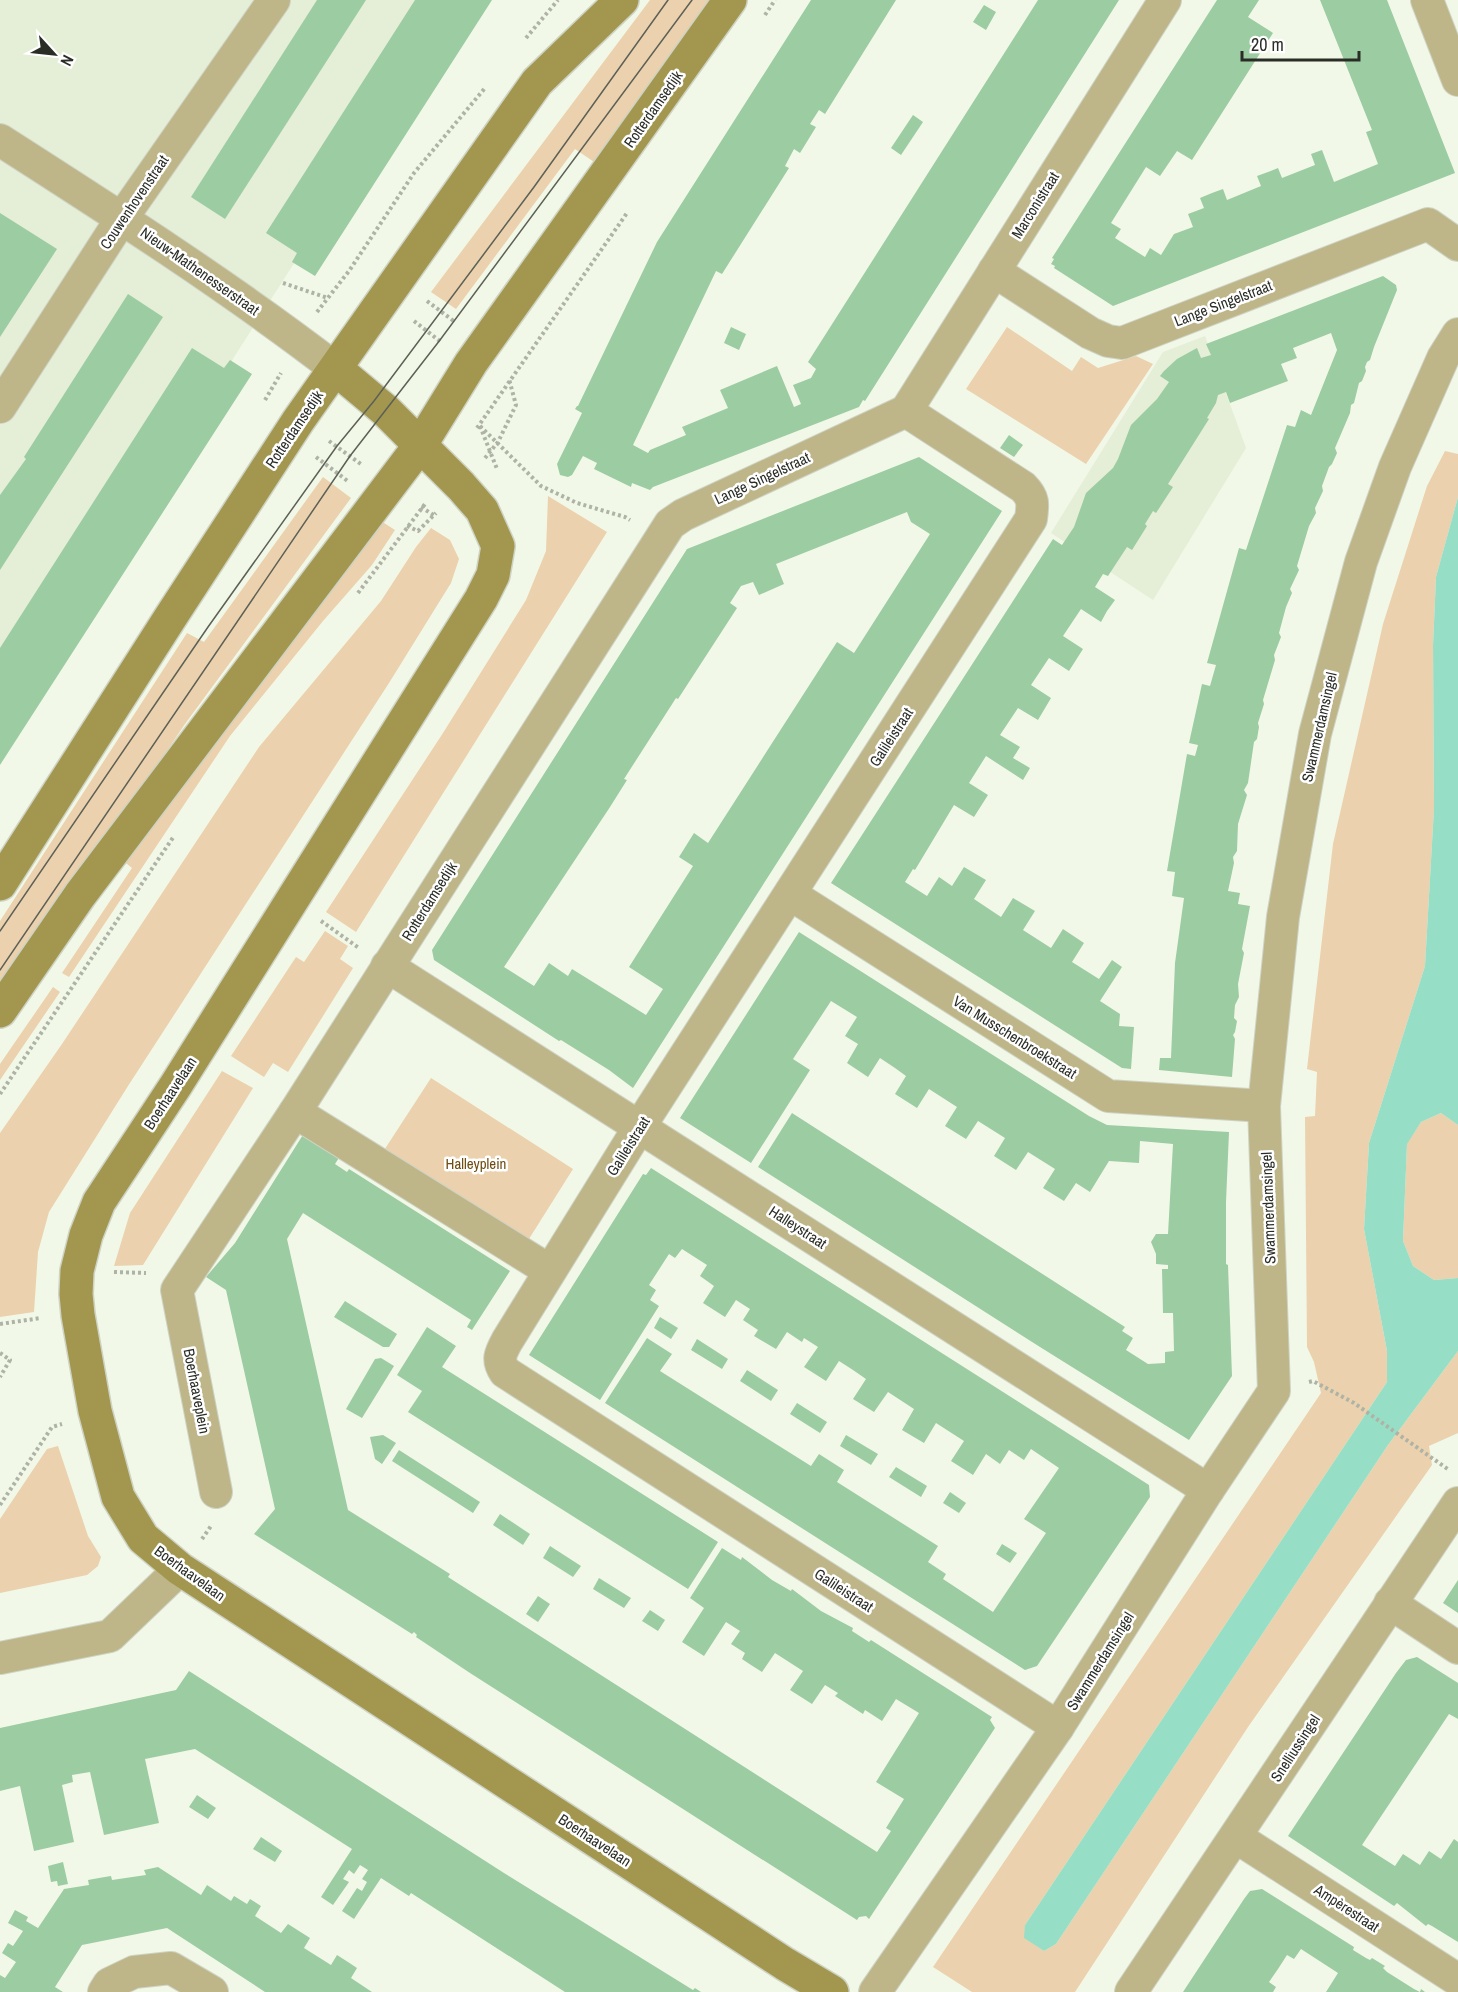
<svg xmlns="http://www.w3.org/2000/svg" width="1458" height="1992" font-family="'Archivo Narrow',sans-serif">
<style>
.built{fill:#e5eed6}
.green{fill:#ebd1ad}
.water{fill:#97dec7}
.building{fill:#9ccca1;fill-rule:evenodd}
.lines{fill:none;stroke-linecap:round;stroke-linejoin:round}
.street-casing{stroke:#ced3c4;stroke-width:34}
.secondary-casing{stroke:#ced3c4;stroke-width:36}
.path{stroke:#aeb3a6;stroke-width:4;stroke-dasharray:3 3;stroke-linecap:butt}
.street{stroke:#beb689;stroke-width:32}
.secondary{stroke:#a3974f;stroke-width:33}
.tram{stroke:#5c6056;stroke-width:1.5}
.labels{text-anchor:middle;dominant-baseline:central;stroke-width:5;stroke-linejoin:round;paint-order:stroke}
.street-label{font-size:15px;fill:#2a2d26;stroke:#fff}
.park-label{font-size:15px;fill:#6f4c10;stroke:#fff}
</style>
<rect width="100%" height="100%" fill="#f2f8e7"/>
<g class="built">
<polygon points="0,0 462,0 0,724"/>
<polygon points="1205,336 1246,448 1153,600 1051,533 1163,352"/>
</g>
<g class="green">
<polygon points="650,0 717,0 600,166 575,149 456,309 431,292"/>
<polygon points="1007,327 1072,371 1081,357 1098,368 1136,356 1153,364 1086,464 966,389"/>
<polygon points="1445,451 1458,454 1458,497 1436,577 1433,645 1434,808 1425,966 1369,1143 1364,1229 1387,1351 1387,1382 1025,1925 1025,1938 1044,1951 1056,1944 1388,1445 1458,1351 1458,1433 1429,1446 1432,1465 1248,1727 1075,1992 972,1992 933,1967 1321,1393 1314,1362 1307,1347 1305,1117 1315,1116 1317,1072 1307,1069 1333,844 1383,624 1427,486"/>
<polygon points="323,477 351,498 185,724 0,998 0,921 187,633 204,642"/>
<polygon points="548,496 607,532 356,932 326,912 443,733 526,600 546,551"/>
<polygon points="381,521 395,530 372,565 323,621 230,736 69,977 62,973 132,868 121,859 163,796 224,732"/>
<polygon points="431,528 450,540 459,559 451,583 389,683 128,1086 49,1212 38,1252 34,1312 0,1317 0,1133 62,1044 259,747 381,601 416,547"/>
<polygon points="325,931 348,946 340,959 353,968 288,1072 273,1063 264,1077 231,1056 296,957 304,962"/>
<polygon points="53,987 60,992 0,1080 0,1064"/>
<polygon points="222,1071 253,1088 143,1265 114,1266 130,1213"/>
<polygon points="431,1078 573,1169 522,1250 379,1158"/>
<polygon points="1441,1113 1458,1125 1458,1278 1434,1280 1413,1266 1403,1241 1407,1143 1421,1122"/>
<polygon points="58,1446 88,1536 101,1557 98,1566 87,1575 0,1593 0,1519 47,1449"/>
</g>
<polygon class="water" points="1458,497 1458,1125 1441,1113 1421,1122 1407,1144 1403,1241 1413,1266 1434,1280 1458,1278 1458,1351 1388,1445 1056,1944 1044,1951 1024,1938 1025,1925 1387,1382 1387,1351 1364,1229 1369,1143 1425,966 1434,808 1433,645 1436,577"/>
<g class="building">
<polygon points="317,0 366,0 225,219 191,197"/>
<polygon points="415,0 492,0 315,276 292,262 297,253 266,233"/>
<polygon points="811,0 896,0 825,114 819,110 810,124 816,127 800,153 794,149 785,166 789,168 722,274 716,271 633,445 648,453 650,450 686,435 682,427 728,408 720,390 777,366 794,407 801,404 793,385 811,378 816,369 808,362 1038,0 1119,0 865,401 863,400 859,407 653,487 650,490 632,483 631,487 594,469 597,463 583,456 572,475 568,477 560,475 557,464 582,413 575,409 577,406 578,406 657,242"/>
<polygon points="1217,0 1259,0 1248,17 1273,33 1192,160 1177,151 1160,176 1146,167 1111,223 1121,229 1115,238 1145,257 1150,248 1161,255 1174,234 1193,227 1188,214 1204,208 1200,198 1212,193 1223,189 1227,200 1261,186 1257,176 1268,172 1278,168 1282,178 1315,165 1311,154 1322,150 1334,182 1378,164 1366,132 1372,130 1320,0 1387,0 1455,173 1113,306 1054,268 1055,266 1051,264 1054,259 1052,258"/>
<polygon points="984,5 996,12 986,30 973,22"/>
<polygon points="913,115 923,122 901,155 891,148"/>
<polygon points="0,213 57,249 0,337"/>
<polygon points="1383,276 1396,285 1397,290 1374,347 1370,360 1367,362 1365,367 1366,371 1362,381 1359,383 1354,403 1351,405 1350,413 1335,448 1337,453 1332,464 1329,467 1322,486 1323,491 1315,508 1316,513 1309,526 1297,566 1299,570 1290,589 1292,593 1286,607 1279,633 1281,637 1274,655 1275,660 1263,700 1264,704 1258,723 1259,727 1257,739 1254,742 1248,783 1244,790 1247,795 1238,824 1237,851 1233,857 1234,863 1228,891 1240,893 1238,904 1250,906 1242,949 1244,953 1238,984 1239,997 1235,1005 1234,1018 1237,1021 1235,1032 1233,1035 1235,1039 1232,1077 1159,1070 1160,1058 1171,1058 1175,963 1184,898 1172,896 1175,872 1167,871 1187,754 1195,756 1198,745 1189,743 1202,684 1210,686 1216,665 1207,663 1239,548 1246,550 1287,425 1295,427 1301,410 1311,415 1337,350 1331,333 1293,348 1297,358 1281,364 1288,381 1230,403 1226,392 1218,395 1216,403 1207,418 1209,419 1168,484 1173,487 1156,513 1153,511 1145,524 1147,526 1132,550 1127,547 1108,576 1103,574 1095,587 1115,600 1107,611 1101,622 1081,609 1063,636 1083,649 1069,671 1049,658 1031,685 1051,698 1038,720 1018,708 1000,735 1020,747 1013,758 1030,768 1023,780 986,756 969,783 988,795 974,817 954,805 915,870 913,869 905,882 927,896 939,877 952,886 964,867 986,880 974,899 1001,917 1013,898 1035,911 1023,930 1051,948 1063,929 1084,943 1072,962 1099,979 1112,960 1122,967 1100,1001 1120,1014 1119,1026 1134,1027 1131,1069 1122,1068 831,883 1053,539 1062,545 1074,527 1086,493 1113,468 1118,459 1131,425 1157,399 1169,382 1160,376 1164,371 1177,359 1197,348 1201,358 1211,355 1206,344"/>
<polygon points="128,294 163,317 0,570 0,495 26,459 24,457"/>
<polygon points="731,327 746,334 739,350 724,343"/>
<polygon points="192,348 224,368 230,360 252,374 0,765 0,648"/>
<polygon points="1009,435 1023,445 1014,457 1000,448"/>
<path d="M919 457 1002 511 633 1088 609 1070 561 1040 559 1041 434 960 432 950 687 549ZM907 512 911 522 930 534 854 653 837 642 708 843 694 833 679 857 693 866 629 967 663 989 646 1015 572 969 568 976 549 963 534 986 504 967 610 807 627 780 624 779 676 698 678 699 737 608 730 603 741 586 753 582 759 595 784 584 776 564Z"/>
<polygon points="799,932 1089,1116 1107,1125 1229,1132 1226,1202 1226,1264 1228,1265 1232,1376 1189,1440 1040,1347 758,1167 792,1113 1125,1327 1122,1331 1133,1338 1126,1350 1148,1364 1165,1363 1165,1352 1174,1351 1173,1313 1163,1313 1162,1269 1168,1269 1168,1265 1156,1264 1156,1254 1151,1242 1156,1234 1168,1234 1173,1144 1140,1141 1139,1163 1109,1161 1090,1192 1076,1183 1064,1201 1043,1188 1055,1169 1028,1152 1016,1170 994,1156 1005,1138 978,1121 966,1139 945,1126 957,1107 929,1089 917,1108 895,1094 906,1076 895,1068 880,1058 868,1077 847,1063 858,1044 845,1036 857,1017 831,1001 793,1059 810,1070 751,1163 680,1118"/>
<polygon points="306,1130 342,1153 335,1164 347,1172 349,1169 510,1271 472,1330 467,1327 471,1320 303,1213 287,1239 348,1510 450,1574 448,1577 877,1852 891,1831 886,1828 904,1799 876,1782 919,1713 896,1699 882,1721 865,1710 863,1714 835,1696 838,1693 825,1685 812,1704 790,1690 803,1671 775,1653 762,1672 751,1665 742,1659 745,1653 731,1644 740,1631 726,1622 704,1656 682,1642 704,1608 690,1598 722,1548 741,1560 742,1557 772,1580 791,1591 792,1589 821,1611 853,1628 852,1631 869,1642 871,1640 992,1717 990,1720 995,1728 869,1919 866,1916 859,1917 857,1920 470,1673 416,1637 417,1635 414,1632 412,1634 254,1534 275,1509 226,1290 206,1277 235,1243"/>
<polygon points="651,1168 1149,1485 1150,1497 1037,1666 1025,1670 605,1403 647,1338 672,1354 660,1371 811,1466 819,1454 844,1470 837,1482 938,1546 928,1562 946,1574 943,1579 993,1612 1046,1533 1024,1519 1059,1468 1031,1449 1024,1460 1009,1450 1000,1464 986,1454 973,1475 951,1461 964,1441 936,1423 924,1443 902,1430 914,1409 888,1392 874,1412 853,1399 866,1379 853,1370 839,1361 826,1381 804,1367 818,1347 804,1338 802,1342 787,1332 776,1349 754,1336 758,1330 743,1320 750,1309 736,1300 725,1317 703,1303 714,1286 700,1276 707,1265 682,1249 675,1258 669,1254 649,1285 656,1290 650,1300 659,1306 600,1400 529,1355 643,1174 646,1175"/>
<polygon points="345,1301 397,1334 389,1347 383,1347 334,1317"/>
<polygon points="660,1317 678,1328 671,1339 654,1328"/>
<polygon points="427,1327 456,1346 442,1367 718,1542 688,1589 408,1412 422,1391 397,1375"/>
<polygon points="697,1339 728,1359 722,1369 691,1350"/>
<polygon points="381,1358 394,1366 362,1418 346,1409 375,1359"/>
<polygon points="747,1370 778,1390 771,1401 740,1381"/>
<polygon points="797,1403 827,1422 820,1433 790,1414"/>
<polygon points="383,1435 396,1443 382,1464 375,1459 370,1437"/>
<polygon points="846,1435 878,1454 871,1465 840,1446"/>
<polygon points="399,1450 480,1502 473,1513 392,1461"/>
<polygon points="896,1467 927,1486 921,1497 889,1477"/>
<polygon points="950,1492 966,1503 959,1513 943,1503"/>
<polygon points="500,1514 530,1534 523,1545 493,1525"/>
<polygon points="1002,1544 1017,1553 1010,1563 996,1554"/>
<polygon points="550,1546 581,1566 573,1577 543,1558"/>
<polygon points="599,1578 631,1598 624,1608 593,1589"/>
<polygon points="1458,1580 1458,1613 1443,1603"/>
<polygon points="538,1596 550,1604 538,1622 526,1614"/>
<polygon points="650,1610 665,1620 658,1631 642,1621"/>
<polygon points="1417,1657 1458,1683 1458,1719 1449,1714 1362,1845 1395,1866 1403,1854 1420,1865 1429,1851 1441,1859 1454,1839 1458,1842 1458,1942 1432,1926 1428,1924 1426,1926 1397,1903 1394,1906 1288,1836 1396,1673 1406,1660"/>
<polygon points="189,1671 504,1873 693,1990 695,1988 701,1992 565,1992 411,1893 409,1896 381,1878 354,1919 342,1911 357,1888 362,1891 367,1882 362,1879 368,1870 360,1865 354,1874 349,1870 343,1879 349,1882 333,1905 321,1897 352,1849 195,1749 145,1759 159,1823 104,1835 90,1772 72,1775 73,1782 62,1785 74,1842 34,1851 20,1786 0,1791 0,1728 176,1690"/>
<polygon points="197,1795 216,1808 208,1819 189,1807"/>
<polygon points="261,1837 282,1851 275,1862 253,1849"/>
<polygon points="63,1862 68,1884 58,1886 57,1881 51,1882 48,1866"/>
<polygon points="158,1867 201,1895 207,1885 231,1901 234,1896 247,1904 250,1899 261,1906 255,1916 281,1933 288,1924 310,1938 304,1948 331,1965 337,1955 348,1962 357,1968 351,1978 372,1992 265,1992 167,1928 82,1945 55,1987 63,1992 0,1992 0,1975 5,1978 16,1962 2,1953 8,1943 13,1946 23,1931 8,1923 15,1910 28,1917 26,1921 38,1928 64,1889 89,1885 88,1880 99,1878 111,1876 112,1880 146,1875 144,1870"/>
<polygon points="1262,1889 1354,1947 1353,1950 1366,1958 1370,1960 1372,1958 1385,1966 1383,1968 1387,1972 1414,1989 1420,1992 1421,1989 1425,1992 1326,1992 1338,1973 1301,1949 1294,1959 1287,1955 1278,1969 1269,1982 1276,1987 1273,1992 1183,1992 1244,1899 1250,1891"/>
</g>
<g class="lines">
<g class="street-casing">
<g id="street">
<polyline points="1427,0 1458,80"/>
<path d="M0 140C114 213 228 286 336 369"/>
<polyline points="994,271 1090,333 1108,341 1122,343 1428,224 1458,245"/>
<polyline points="0,407 122,218 274,0"/>
<path d="M906 411 1023 487C1034 498 1033 504 1031 519L640 1126 507 1341C500 1354 497 1360 505 1372L1058 1727"/>
<polyline points="906,411 1165,0"/>
<polyline points="790,894 1108,1096 1264,1106"/>
<polyline points="387,966 1208,1490"/>
<polyline points="295,1112 550,1271"/>
<polyline points="216,1492 177,1290 295,1112 670,524 683,515 906,411"/>
<polyline points="1390,1603 1458,1648"/>
<polyline points="0,1658 110,1636 180,1569"/>
<polyline points="1236,1837 1458,1980"/>
<polyline points="104,1992 109,1984 134,1972 171,1968 212,1992"/>
<polyline points="875,1992 1058,1727 1208,1490 1274,1391 1264,1106 1283,917 1315,734 1361,562 1395,467 1443,358 1458,334"/>
<polyline points="1131,1992 1458,1503"/>
</g>
</g>
<g class="secondary-casing">
<g id="secondary">
<polyline points="336,369 385,410 461,486 482,510 498,546 493,575 481,599 176,1085 99,1202 86,1235 77,1271 76,1294 78,1315 95,1411 118,1497 143,1538 180,1569 785,1964 832,1992"/>
<polyline points="0,884 170,618 298,421 537,82 622,0"/>
<polyline points="0,1011 80,895 421,444 471,363 730,0"/>
</g>
</g>
<g class="path">
<polyline points="765,15 775,0"/>
<polyline points="526,38 558,0"/>
<polyline points="283,283 328,298"/>
<polyline points="427,301 455,322"/>
<polyline points="317,312 349,271 414,173 485,88"/>
<polyline points="414,321 441,342"/>
<polyline points="265,400 281,373"/>
<polyline points="480,426 497,469"/>
<polyline points="480,426 541,486 577,503 625,517 630,520"/>
<polyline points="477,428 627,213"/>
<polyline points="329,441 361,464"/>
<polyline points="316,457 349,482"/>
<polyline points="485,458 498,442 516,405 509,379"/>
<polyline points="421,507 435,516"/>
<polyline points="407,526 418,531 436,513"/>
<polyline points="358,593 425,504"/>
<polyline points="321,921 359,948"/>
<polyline points="0,1094 174,836"/>
<polyline points="114,1272 146,1273"/>
<polyline points="0,1324 41,1318"/>
<polyline points="0,1353 10,1360 0,1377"/>
<polyline points="1309,1382 1313,1381 1354,1403 1449,1470"/>
<polyline points="0,1505 52,1427 62,1424"/>
<polyline points="202,1539 211,1526"/>
</g>
<use href="#street" class="street"/>
<use href="#secondary" class="secondary"/>
<g class="tram">
<polyline points="0,931 208,627 337,446 374,401 534,187 668,0"/>
<polyline points="0,970 350,456 440,340 692,0"/>
</g>
</g>
<g class="labels">
<g class="street-label">
<text transform="translate(653 109) rotate(-55)">Rotterdamsedijk</text>
<text transform="translate(134 202) rotate(-56)">Couwenhovenstraat</text>
<text transform="translate(1035 205) rotate(-58)">Marconistraat</text>
<text transform="translate(200 271) rotate(35)">Nieuw-Mathenesserstraat</text>
<text transform="translate(1223 303) rotate(-21)">Lange Singelstraat</text>
<text transform="translate(294 429) rotate(-56)">Rotterdamsedijk</text>
<text transform="translate(762 478) rotate(-25)">Lange Singelstraat</text>
<text transform="translate(1319 727) rotate(-77)">Swammerdamsingel</text>
<text transform="translate(891 737) rotate(-57)">Galileistraat</text>
<text transform="translate(429 901) rotate(-58)">Rotterdamsedijk</text>
<text transform="translate(1015 1037) rotate(32)">Van Musschenbroekstraat</text>
<text transform="translate(170 1093) rotate(-57)">Boerhaavelaan</text>
<text transform="translate(628 1146) rotate(-58)">Galileistraat</text>
<text transform="translate(1268 1208) rotate(-92)">Swammerdamsingel</text>
<text transform="translate(798 1227) rotate(33)">Halleystraat</text>
<text transform="translate(197 1391) rotate(79)">Boerhaaveplein</text>
<text transform="translate(190 1573) rotate(36)">Boerhaavelaan</text>
<text transform="translate(844 1590) rotate(33)">Galileistraat</text>
<text transform="translate(1100 1661) rotate(-58)">Swammerdamsingel</text>
<text transform="translate(1295 1748) rotate(-57)">Snelliussingel</text>
<text transform="translate(595 1840) rotate(33)">Boerhaavelaan</text>
<text transform="translate(1347 1908) rotate(33)">Ampèrestraat</text>
</g>
<g class="park-label">
<text x="476" y="1163">Halleyplein</text>
</g>
</g>
<g transform="translate(54 54) rotate(117)" stroke="#ffffff" stroke-width="4.5" paint-order="stroke">
<path d="M0-4.5L10 22L0 15L-10 22Z" fill="#2a2d26"/>
<text y="-9" font-size="16" font-weight="bold" text-anchor="middle" fill="#2a2d26">N</text>
</g>
<path d="M1242 51v9h117v-9" fill="none" stroke="#2a2d26" stroke-width="3"/>
<text x="1251" y="51" font-size="18" fill="#2a2d26" stroke="#ffffff" stroke-width="4.5" paint-order="stroke">20 m</text>
</svg>
